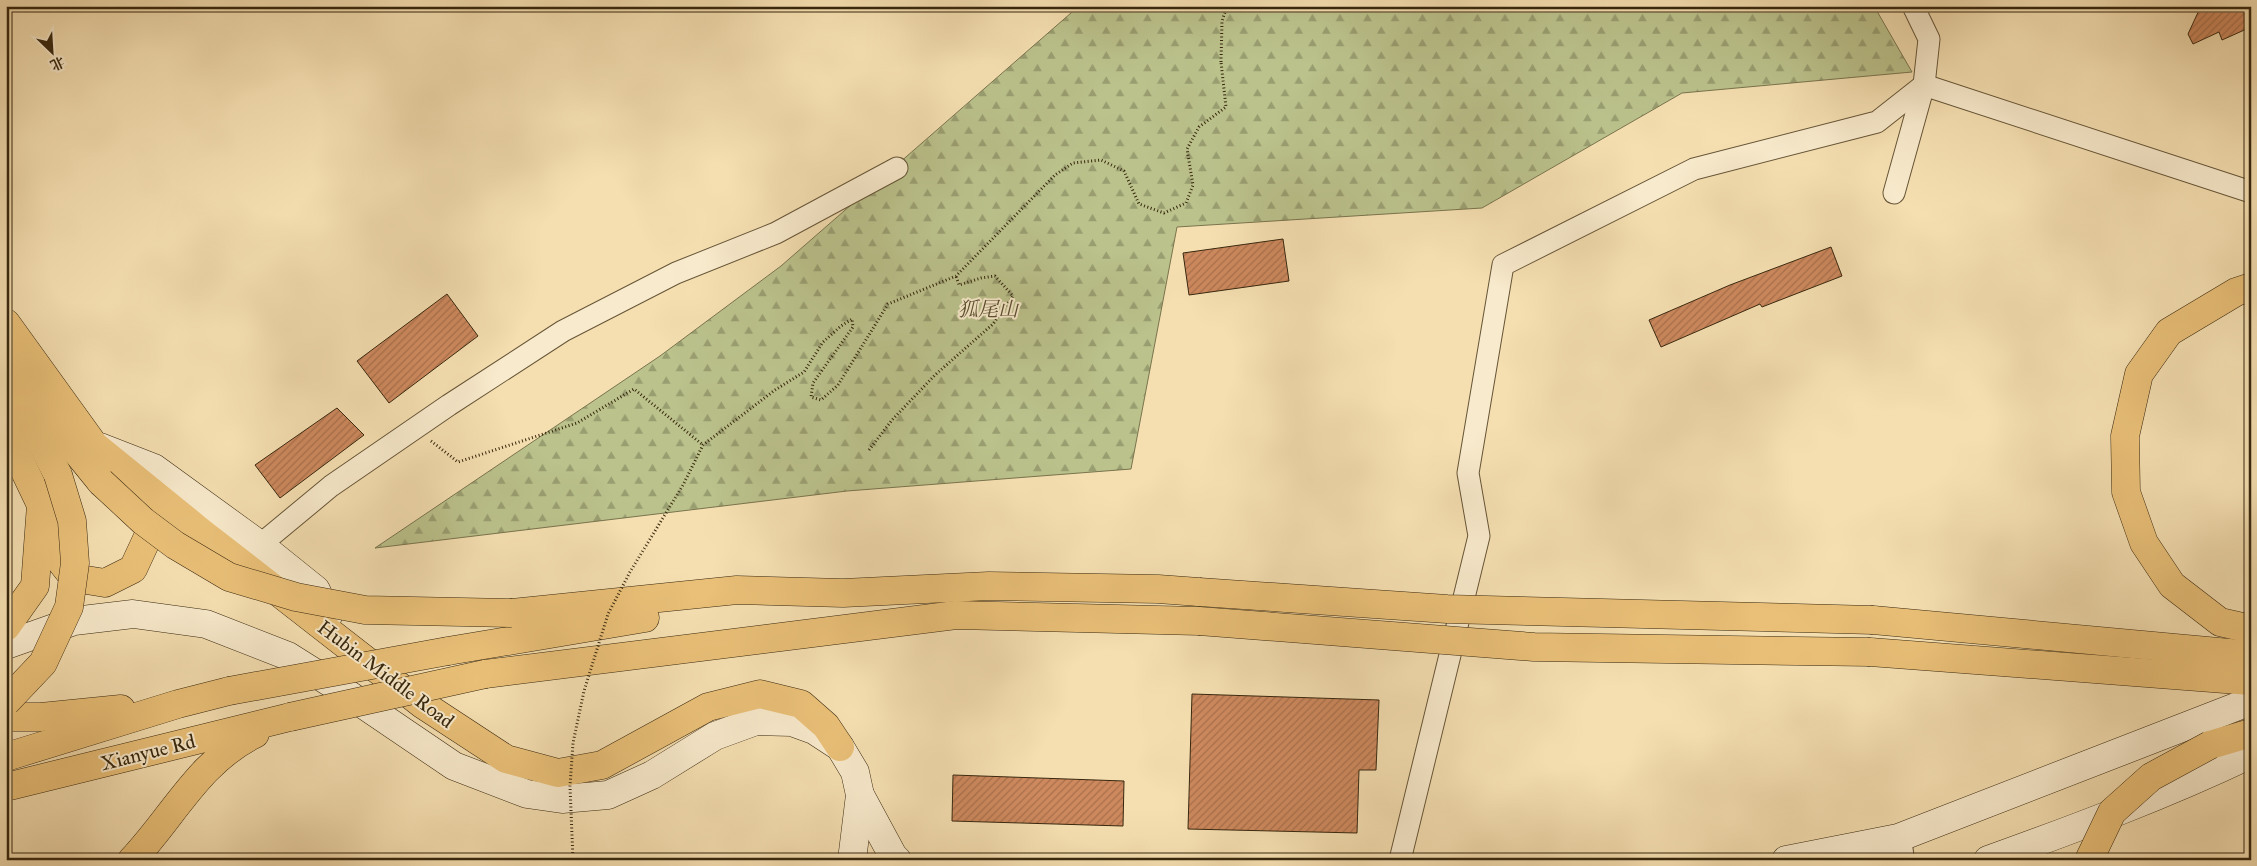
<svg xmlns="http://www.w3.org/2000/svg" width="2257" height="866" font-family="'IM FELL Great Primer','Noto Serif SC',serif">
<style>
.forest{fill:url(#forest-firs);stroke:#79744d}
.building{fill:url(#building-hatch);stroke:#37270e}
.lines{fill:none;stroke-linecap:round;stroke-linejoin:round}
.minor-casing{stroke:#665537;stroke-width:23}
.tertiary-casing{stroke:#665537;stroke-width:28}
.secondary-casing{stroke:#37270e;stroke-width:29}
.primary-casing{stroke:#37270e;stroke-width:29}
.trunk-casing{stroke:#37270e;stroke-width:29}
.path{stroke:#37270e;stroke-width:3;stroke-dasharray:1 2.5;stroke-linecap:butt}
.minor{stroke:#f8eacc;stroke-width:21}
.tertiary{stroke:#f8eacc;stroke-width:26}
.secondary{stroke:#f8eacc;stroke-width:28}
.primary{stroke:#eac078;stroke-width:28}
.trunk{stroke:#eac078;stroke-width:28}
.trunk-bridge-casing{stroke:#37270e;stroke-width:29;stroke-linecap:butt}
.path-bridge{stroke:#37270e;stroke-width:3;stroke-dasharray:1 2.5;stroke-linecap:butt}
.trunk-bridge{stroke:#eac078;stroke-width:28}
.labels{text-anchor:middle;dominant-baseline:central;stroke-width:4;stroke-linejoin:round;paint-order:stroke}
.park-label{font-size:20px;font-style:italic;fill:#584e2e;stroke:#f8eacc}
.street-label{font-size:20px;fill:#37270e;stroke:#f8eacc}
</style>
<defs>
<pattern id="forest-firs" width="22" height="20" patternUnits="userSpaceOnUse" patternTransform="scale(1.25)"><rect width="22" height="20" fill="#bbc28c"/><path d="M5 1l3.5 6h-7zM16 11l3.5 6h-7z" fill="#999e71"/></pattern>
<pattern id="building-hatch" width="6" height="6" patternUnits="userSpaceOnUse" patternTransform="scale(1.25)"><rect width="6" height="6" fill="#ce895e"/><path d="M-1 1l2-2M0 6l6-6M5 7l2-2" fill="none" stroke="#a8704c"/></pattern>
</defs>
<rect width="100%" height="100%" fill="#f5dfb1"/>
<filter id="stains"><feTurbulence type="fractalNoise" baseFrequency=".004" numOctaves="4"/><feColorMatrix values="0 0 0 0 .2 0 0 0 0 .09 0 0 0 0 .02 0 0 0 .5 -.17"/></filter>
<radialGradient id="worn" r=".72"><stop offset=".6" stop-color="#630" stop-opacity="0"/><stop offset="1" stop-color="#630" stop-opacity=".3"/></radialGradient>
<polygon class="forest" points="1079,6 1874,6 1912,72 1682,93 1482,208 1177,227 1131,469 847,491 375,548 660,356 781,266"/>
<g class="building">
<polygon points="2201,6 2251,6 2251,27 2222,40 2219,32 2193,44 2188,34"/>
<polygon points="1283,239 1289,281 1189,295 1183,253"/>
<polygon points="1831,247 1842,276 1762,307 1760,304 1661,347 1649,320 1730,285"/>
<polygon points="447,294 478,336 389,403 357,361"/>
<polygon points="337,408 364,435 280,498 255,465"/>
<polygon points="1192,694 1379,700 1376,770 1359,770 1357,833 1188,829"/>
<polygon points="953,775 1124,781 1123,826 952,821"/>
</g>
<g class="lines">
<g class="minor-casing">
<g id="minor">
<polyline points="1894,193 1924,85 1929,39 1913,6"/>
<polyline points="260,545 331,486 449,405 563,331 676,273 776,233 897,168"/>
<polyline points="1400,860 1479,536 1468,473 1503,265 1694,169 1877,122 1924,85 2251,192"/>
</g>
</g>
<g class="tertiary-casing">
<polyline id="tertiary" points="1898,838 1901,860"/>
</g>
<g class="secondary-casing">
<g id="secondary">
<polyline points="100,447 154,468 260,545 316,590 328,616"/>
<polyline points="6,645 74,621 133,614 206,624 288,656 342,690 454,766 527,794 562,799 608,795 652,775 715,736 756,721 792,722 814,730 840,747 855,772 860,795 893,856 897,860"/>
<polyline points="852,860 860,795"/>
<polyline points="1786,860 1898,838 2251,701"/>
<path d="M1988 860C2077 828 2165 795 2251 754"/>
</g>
</g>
<g class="primary-casing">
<g id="primary">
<polyline points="6,323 94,445 201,532 422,704 506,759 558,773 602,765 708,707 760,694 801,704 826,726 840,747"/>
<polyline points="6,432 41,505 35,586 6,627"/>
<polyline points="41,505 51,549 74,578 105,583 133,569 152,528 152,505"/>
</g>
</g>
<g class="trunk-casing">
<g id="trunk">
<polyline points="2251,287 2236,292 2169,332 2139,374 2125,436 2126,492 2144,543 2172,585 2220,622 2251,629"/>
<polyline points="6,358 58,429 101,482"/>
<polyline points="6,393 41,442 58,475"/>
<polyline points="512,613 737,590 843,593 989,586 1158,589 1199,592"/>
<polyline points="1873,620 2251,655"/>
<polyline points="448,651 645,618"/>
<polyline points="1870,652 2251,681"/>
<polyline points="485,674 956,615 1199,621"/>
<polyline points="6,717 41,717 121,709"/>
<polyline points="2210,745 2251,733"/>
<polyline points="6,757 178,704 229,691"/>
<polyline points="6,787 290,717"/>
<path d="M132 860C173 817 199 761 255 734"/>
</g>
</g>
<g class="path">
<polyline points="1221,62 1222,21 1227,6"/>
<polyline points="431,441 458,462 577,423 634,389 703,445"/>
<polyline points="869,450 892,420 935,375 993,324 1013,296 995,276 981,278 959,285 956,276"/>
</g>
<use href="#minor" class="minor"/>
<use href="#tertiary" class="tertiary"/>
<use href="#secondary" class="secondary"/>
<use href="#primary" class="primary"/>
<use href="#trunk" class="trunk"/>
<g class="trunk-bridge-casing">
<g id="trunk-bridge">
<polyline points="101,482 143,521 175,545 229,577 296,597 365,610 512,613"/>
<polyline points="1199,592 1447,609 1873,620"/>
<polyline points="1199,621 1534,647 1870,652"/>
<polyline points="229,691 448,651"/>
<polyline points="6,702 43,663 69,607 75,563 72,521 58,475"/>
<polyline points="290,717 485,674"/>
<polyline points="2089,860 2112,812 2151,777 2210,745"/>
</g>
</g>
<polyline class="path-bridge" points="573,860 570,786 573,743 584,691 608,614 630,572 683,485 703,445 775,390 804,372 823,342 841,326 852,319 853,327 813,383 811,397 821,400 838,385 888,304 956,276 1055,175 1073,163 1101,160 1124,171 1139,204 1164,213 1186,203 1193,185 1187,149 1199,127 1226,107 1221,62"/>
<use href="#trunk-bridge" class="trunk-bridge"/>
</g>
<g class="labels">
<g class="park-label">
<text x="988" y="309">狐尾山</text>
</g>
<g class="street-label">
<text transform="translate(386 674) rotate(37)">Hubin Middle Road</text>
<text transform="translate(148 752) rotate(-14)">Xianyue Rd</text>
</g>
</g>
<rect width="2257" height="866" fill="none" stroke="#f5dfb1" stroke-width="25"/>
<rect x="8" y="8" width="2242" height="851" fill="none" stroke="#37270e" stroke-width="2.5"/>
<rect x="12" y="12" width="2232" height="841" fill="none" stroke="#37270e"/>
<g transform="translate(52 52) rotate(155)" stroke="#f8eacc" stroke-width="4" paint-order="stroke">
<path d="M0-4L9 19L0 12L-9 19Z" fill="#37270e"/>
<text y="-8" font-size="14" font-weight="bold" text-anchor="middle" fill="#37270e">北</text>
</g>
<rect width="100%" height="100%" filter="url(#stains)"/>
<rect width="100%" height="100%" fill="url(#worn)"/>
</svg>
